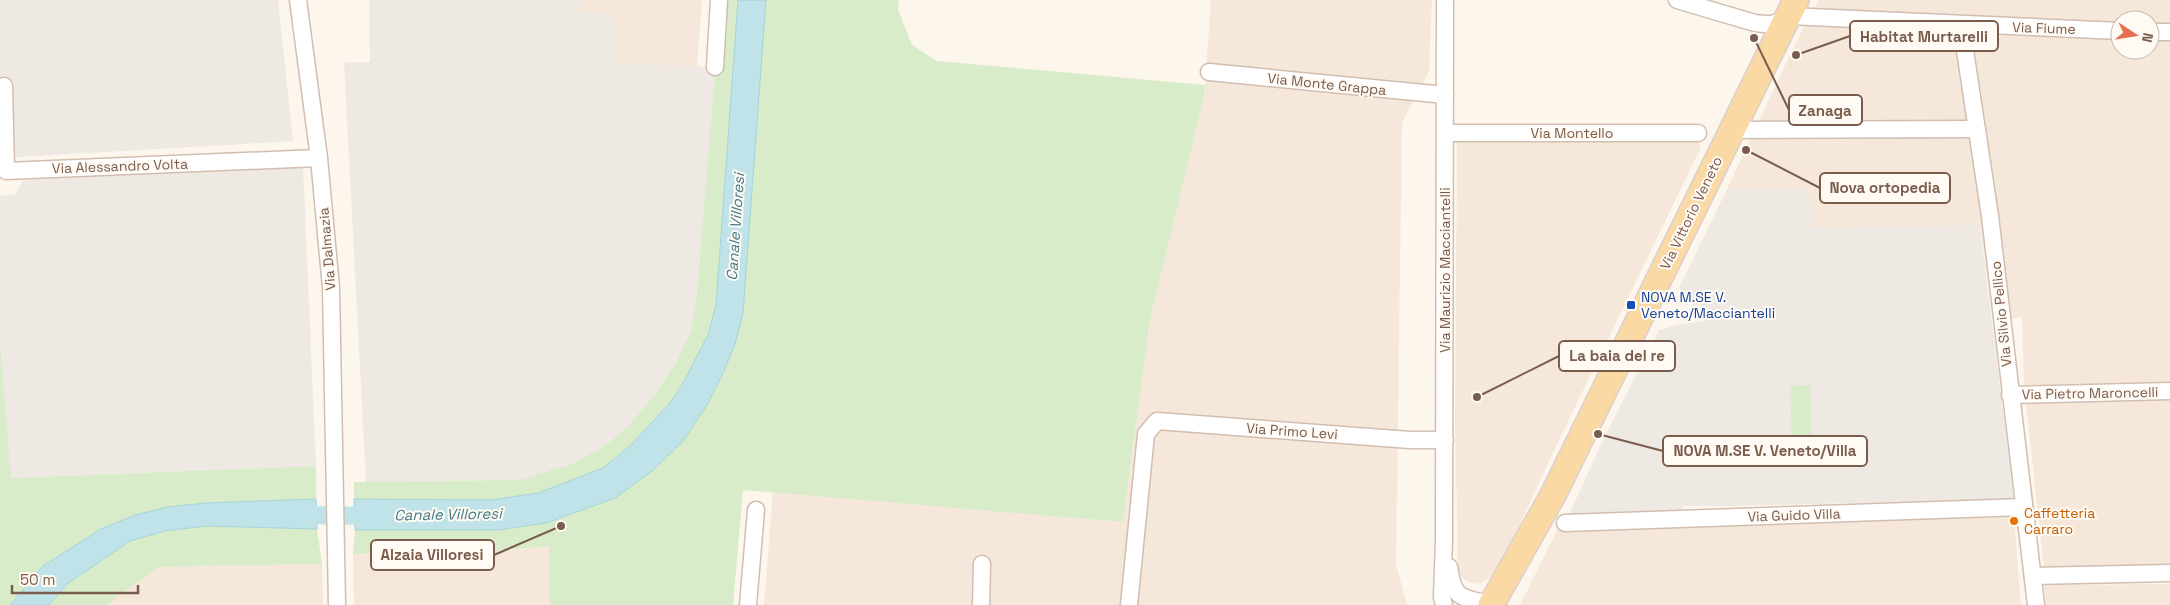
<svg xmlns="http://www.w3.org/2000/svg" width="2170" height="605" font-family="'Space Grotesk',sans-serif">
<style>
.residential{fill:#f5e8da;fill-rule:evenodd}
.industrial{fill:#efe9e4}
.green{fill:#d8ecc9}
.water{fill:#bfe3e8;stroke:#a5d3da}
.lines{fill:none;stroke-linecap:round;stroke-linejoin:round}
.canal{stroke:#bfe3e8;stroke-width:18}
.street-casing{stroke:#d1beb0;stroke-width:19}
.primary-casing{stroke:#dad1cd;stroke-width:28}
.street{stroke:#fff;stroke-width:16}
.primary{stroke:#fbd9a5;stroke-width:25}
.transit-dot{fill:#1a4fb4;stroke:#fffaf3;stroke-width:2}
.food-dot{fill:#e8710a;stroke:#fffaf3;stroke-width:2}
.labels{text-anchor:middle;dominant-baseline:central;stroke-width:4;stroke-linejoin:round;paint-order:stroke}
.street-label{font-size:14px;fill:#7a5c4d;stroke:#fffaf3}
.transit-label{font-size:14px;fill:#164399;stroke:#fffaf3;text-anchor:start}
.food-label{font-size:14px;fill:#c56008;stroke:#fffaf3;text-anchor:start}
.water-label{font-size:15px;font-style:italic;fill:#437c86;stroke:#fffaf3}
.leader{fill:none;stroke:#7a5c4d;stroke-width:2}
.callout-dot{fill:#7a5c4d;stroke:#fffaf3;stroke-width:2}
.callout{fill:#fffaf3;stroke:#7a5c4d;stroke-width:2}
.callout-label{font-size:15px;text-anchor:middle;font-weight:bold;fill:#7a5c4d}
</style>
<rect width="100%" height="100%" fill="#fdf6ec"/>
<g class="residential">
<polygon points="579,0 702,0 697,67 615,63 579,13"/>
<polygon points="1211,0 1432,0 1429,71 1402,123 1396,564 1407,605 764,605 773,491 1123,522 1150,319 1204,98"/>
<path d="M1819 0H2170V564L2044 568 2024 385 2022 317 1994 322 1980 225 1814 228 1807 189H1727L1787 61 1804 27H1806ZM2120 20H2150V50H2120Z"/>
<polygon points="1457,140 1697,140 1701,147 1549,461 1517,531 1492,575 1481,584 1468,582 1458,574 1455,419"/>
<polygon points="2014,517 2021,605 1520,605 1558,528"/>
<polygon points="549,546 549,605 354,605 353,554 496,551"/>
<polygon points="322,564 323,605 109,605 116,597 160,567"/>
<polygon points="2170,584 2170,605 2046,605 2044,585"/>
</g>
<g class="industrial">
<polygon points="0,0 278,0 293,141 0,158"/>
<polygon points="369,0 579,0 579,13 614,13 615,63 716,67 696,303 691,330 678,359 656,393 628,426 609,443 574,463 519,480 366,482 344,62 370,62"/>
<polygon points="303,165 316,466 10,478 0,341 0,196 15,194 24,180"/>
<polygon points="1727,189 1807,189 1815,228 1980,225 2014,499 1729,506 1683,506 1682,512 1569,515 1603,440 1659,330 1681,324 1704,321 1702,306 1693,305 1684,300 1679,288"/>
</g>
<g class="green">
<polygon points="721,0 738,0 716,305 708,335 682,385 669,404 630,446 603,468 538,493 492,500 354,499 354,482 519,480 574,463 609,443 628,426 656,393 678,359 691,330 696,303"/>
<polygon points="766,0 899,0 898,9 912,45 937,61 1205,85 1204,98 1150,319 1123,522 743,490 733,605 549,605 549,546 496,551 353,554 355,530 498,530 546,523 683,441 707,405 735,344"/>
<polygon points="0,341 11,478 316,466 316,499 205,503 168,507 135,515 101,529 43,566 10,605 0,605"/>
<polygon points="1810,385 1812,449 1792,449 1790,386"/>
<polygon points="206,526 317,529 322,564 160,567 116,597 109,605 49,605 67,584 130,541 165,531"/>
</g>
<g class="water">
<polygon points="738,0 766,0 743,313 735,344 724,371 707,405 683,441 652,471 615,498 546,523 498,530 355,530 354,499 492,500 538,493 603,468 630,446 669,404 682,385 708,335 716,305"/>
<polygon points="316,499 317,529 206,526 165,531 130,541 67,584 49,605 10,605 43,566 101,529 135,515 168,507 205,503"/>
</g>
<g class="lines">
<polyline class="canal" points="294,515 378,516"/>
<g class="street-casing">
<g id="street">
<polyline points="298,0 319,158 331,288 337,605"/>
<path d="M1677 0 1755 23C1769 25 1777 25 1788 16L2120 31"/>
<polyline points="1961,24 1990,216 2036,605"/>
<polyline points="2150,32 2170,32"/>
<polyline points="715,67 719,0"/>
<polyline points="1209,72 1445,95"/>
<polyline points="4,86 6,171 319,158"/>
<polyline points="1732,130 1977,129"/>
<polyline points="1445,133 1698,133"/>
<polyline points="2010,395 2170,391"/>
<polyline points="1565,523 2023,507"/>
<path d="M1449 567C1454 601 1461 596 1491 605"/>
<polyline points="2033,576 2170,573"/>
<polyline points="748,605 756,510"/>
<polyline points="981,605 982,564"/>
<polyline points="1129,605 1146,434 1157,421 1410,440 1445,440"/>
<polyline points="1444,605 1442,597 1444,540 1445,0"/>
</g>
</g>
<g class="primary-casing">
<polyline id="primary" points="1491,605 1553,495 1796,0"/>
</g>
<use href="#street" class="street"/>
<use href="#primary" class="primary"/>
</g>
<rect class="transit-dot" x="1626" y="300" width="10" height="10" rx="2.5"/>
<circle class="food-dot" cx="2014" cy="521" r="5"/>
<g class="labels">
<g class="street-label">
<text transform="translate(2044 28) rotate(2)">Via Fiume</text>
<text transform="translate(1327 84) rotate(6)">Via Monte Grappa</text>
<text x="1572" y="133">Via Montello</text>
<text transform="translate(120 166) rotate(-2)">Via Alessandro Volta</text>
<text transform="translate(1691 213) rotate(-64)">Via Vittorio Veneto</text>
<text transform="translate(327 249) rotate(-95)">Via Dalmazia</text>
<text transform="translate(1445 270) rotate(-90)">Via Maurizio Macciantelli</text>
<text transform="translate(2001 314) rotate(-96)">Via Silvio Pellico</text>
<text transform="translate(2090 393) rotate(-1)">Via Pietro Maroncelli</text>
<text transform="translate(1292 431) rotate(4)">Via Primo Levi</text>
<text transform="translate(1794 515) rotate(-2)">Via Guido Villa</text>
</g>
<g class="transit-label">
<text x="1641" y="297">NOVA M.SE V.<tspan x="1641" dy="16">Veneto/Macciantelli</tspan></text>
</g>
<g class="food-label">
<text x="2024" y="513">Caffetteria<tspan x="2024" dy="16">Carraro</tspan></text>
</g>
<g class="water-label">
<text transform="translate(735 227) rotate(-86)">Canale Villoresi</text>
<text transform="translate(448 514) rotate(-1)">Canale Villoresi</text>
</g>
</g>
<path class="leader" d="M1796 55L1850 36M1754 38L1789 110M1746 150L1820 188M1477 397L1559 356M1598 434L1663 451M561 526L494 555"/>
<g class="callout-dot">
<circle cx="1796" cy="55" r="5"/>
<circle cx="1754" cy="38" r="5"/>
<circle cx="1746" cy="150" r="5"/>
<circle cx="1477" cy="397" r="5"/>
<circle cx="1598" cy="434" r="5"/>
<circle cx="561" cy="526" r="5"/>
</g>
<g class="callout">
<rect x="1850" y="21" width="148" height="30" rx="5"/>
<rect x="1789" y="95" width="73" height="30" rx="5"/>
<rect x="1820" y="173" width="130" height="30" rx="5"/>
<rect x="1559" y="341" width="116" height="30" rx="5"/>
<rect x="1663" y="436" width="204" height="30" rx="5"/>
<rect x="371" y="540" width="123" height="30" rx="5"/>
</g>
<g class="callout-label">
<text x="1924" y="42">Habitat Murtarelli</text>
<text x="1825" y="116">Zanaga</text>
<text x="1885" y="193">Nova ortopedia</text>
<text x="1617" y="361">La baia del re</text>
<text x="1765" y="456">NOVA M.SE V. Veneto/Villa</text>
<text x="432" y="560">Alzaia Villoresi</text>
</g>
<g transform="translate(2135 35) rotate(102)"><circle r="24" fill="#fffaf3" stroke="#cabbb1"/>
<path d="M0-4L9 19L0 12L-9 19Z" fill="#e76f51"/>
<text y="-8" font-size="14" font-weight="bold" text-anchor="middle" fill="#7a5c4d">N</text>
</g>
<path d="M12 585v8h126v-8" fill="none" stroke="#7a5c4d" stroke-width="2.5"/>
<text x="20" y="585" font-size="15" fill="#7a5c4d" stroke="#fffaf3" stroke-width="4" paint-order="stroke">50 m</text>
</svg>
